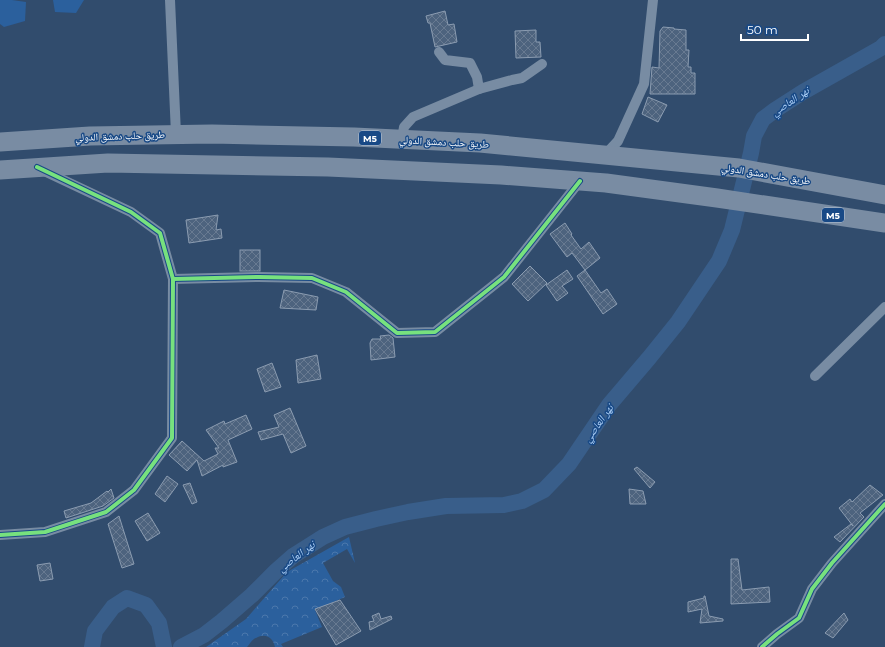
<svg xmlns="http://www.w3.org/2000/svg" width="885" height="647" font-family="Montserrat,'Noto Naskh Arabic',sans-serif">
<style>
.grass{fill:#2b609d}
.forest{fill:url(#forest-crowns)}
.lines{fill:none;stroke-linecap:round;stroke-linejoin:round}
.river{stroke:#395e8a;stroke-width:16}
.building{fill:url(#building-cross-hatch);stroke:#8b9cb1}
.street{stroke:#788ca3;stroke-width:10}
.highway{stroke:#798ca3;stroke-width:19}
.cycleway-casing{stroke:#184986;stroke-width:6}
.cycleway{stroke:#77e17e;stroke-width:4}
.labels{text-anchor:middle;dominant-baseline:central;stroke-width:3;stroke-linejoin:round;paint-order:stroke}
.shield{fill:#184986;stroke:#bac8db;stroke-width:1}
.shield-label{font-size:9px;font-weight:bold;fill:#fff}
.street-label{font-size:10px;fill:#fff;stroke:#184986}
.water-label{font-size:11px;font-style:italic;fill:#aacdf5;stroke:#184986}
</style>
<defs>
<pattern id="forest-crowns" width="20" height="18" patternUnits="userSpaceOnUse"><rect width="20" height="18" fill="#2b609d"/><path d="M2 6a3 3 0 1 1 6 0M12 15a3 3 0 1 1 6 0" fill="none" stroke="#4b78ac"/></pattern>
<pattern id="building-cross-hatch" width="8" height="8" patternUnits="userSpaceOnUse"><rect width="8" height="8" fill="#4d637e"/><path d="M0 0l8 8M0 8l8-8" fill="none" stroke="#687a91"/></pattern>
</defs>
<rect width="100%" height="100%" fill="#314c6d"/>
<g class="grass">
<polygon points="0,0 12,0 26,2 25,21 4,27 0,24"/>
<polygon points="53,0 84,0 76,13 55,12"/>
</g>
<path class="forest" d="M349 537 355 563 347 549 323 563 333 581 341 587 345 597 315 610 322 627 281 644 283 647H275C273 637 265 633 256 638 252 639 250 644 247 647H206L246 619 287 572Z"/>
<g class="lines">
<g class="river">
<polyline points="92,647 95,631 113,607 127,598 146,605 159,623 164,647"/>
<polyline points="181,647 204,635 222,621 252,595 276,571 293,556 323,537 345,527 376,519 408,512 446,506 504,505 522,501 544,490 569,464 609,405 649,358 678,322 719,261 732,230 751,153 754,136 763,119 775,110 803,92 881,48 885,44"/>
</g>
</g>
<g class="building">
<polygon points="445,11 448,25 454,24 457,42 435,47 430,23 428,23 426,16"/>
<polygon points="663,27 674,28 674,29 686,30 686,50 689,50 688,67 691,67 691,73 695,73 695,94 650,94 652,67 659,68 660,31"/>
<polygon points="536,30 536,42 540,42 541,57 516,58 515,31"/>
<polygon points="648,97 667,105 658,122 642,114"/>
<polygon points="218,215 216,230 221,229 222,238 189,243 186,220"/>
<polygon points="565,223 572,234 571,235 581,249 589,242 600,258 585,270 572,253 567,257 550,234"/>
<rect x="240" y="250" width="20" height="21"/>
<polygon points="530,266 547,283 528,301 512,284"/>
<polygon points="567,270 573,279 562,286 568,293 557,301 546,285"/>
<polygon points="585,270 601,293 607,289 617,304 603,314 577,276"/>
<polygon points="284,290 318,297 316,310 280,308"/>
<polygon points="389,335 393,338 395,357 371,360 370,343 372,339 381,339 380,336"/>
<polygon points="317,355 321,379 298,383 296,360"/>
<polygon points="272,363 281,387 265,392 257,369"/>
<polygon points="290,408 306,446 291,453 283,434 261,440 258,432 279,427 274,415"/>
<polygon points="246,415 252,429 228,440 237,462 223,467 223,465 202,476 197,460 187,471 169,455 182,441 204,461 218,454 215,448 219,448 206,430 224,421 225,424"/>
<polygon points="637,467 655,482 650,488 634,469"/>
<polygon points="167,476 178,484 165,502 155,494"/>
<polygon points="190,483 197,502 192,504 183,485"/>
<polygon points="870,485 883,495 860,513 864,517 840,542 834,537 851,524 853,526 839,508 850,499 852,502"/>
<polygon points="111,489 114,498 103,506 66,518 64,511 91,503 107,491 108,492"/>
<polygon points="629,489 643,491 646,504 630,504"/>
<polygon points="148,513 160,533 147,541 135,521"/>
<polygon points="119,516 134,564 122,568 108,524"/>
<polygon points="731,559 738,559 742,590 769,587 770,602 731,604"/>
<polygon points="50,563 53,579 40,581 37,565"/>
<polygon points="704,596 705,596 709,616 723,619 723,621 700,623 702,609 688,612 688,602 704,598"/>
<polygon points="340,600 361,631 336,645 315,609"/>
<polygon points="379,613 381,619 391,616 392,619 370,630 369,622 374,621 372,616"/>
<polygon points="844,613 848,620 833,638 825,633"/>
</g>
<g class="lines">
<g class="street">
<polyline points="170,0 176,134"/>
<polyline points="439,52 445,60 470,63 477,77 479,89"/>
<polyline points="402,139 404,127 413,117 479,89 512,80 522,78 542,64"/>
<polyline points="605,155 618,141 644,84 653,0"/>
<polyline points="173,279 259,277 312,278 346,292 397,333 435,332 504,277 580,181"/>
<polyline points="815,376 885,307"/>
<polyline points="0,535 45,532 106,512 134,490 172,438 173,279 160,233 131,212 42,170"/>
<polyline points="762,647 777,634 799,618 812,589 832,563 885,504"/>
</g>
<g class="highway">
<polyline points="0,142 90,136 212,134 354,137 480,143 739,168 885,195"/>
<polyline points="0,170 108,163 328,167 501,175 606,183 717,198 885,223"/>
</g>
<g class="cycleway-casing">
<g id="cycleway">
<polyline points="173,279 259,277 312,278 346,292 397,333 435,332 504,277 580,181"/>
<polyline points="0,535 45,532 106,512 134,490 172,438 173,279 160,233 131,212 37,167"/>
<polyline points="762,647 777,634 799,618 812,589 832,563 885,504"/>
</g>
</g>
<use href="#cycleway" class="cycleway"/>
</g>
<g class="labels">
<g class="shield">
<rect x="359" y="131" width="22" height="14" rx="3"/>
<rect x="822" y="208" width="22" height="14" rx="3"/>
</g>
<g class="shield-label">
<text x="370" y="138">M5</text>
<text x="833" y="215">M5</text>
</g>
<g class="street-label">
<text transform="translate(120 136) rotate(-2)">طريق حلب دمشق الدولي</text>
<text transform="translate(444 142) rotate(3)">طريق حلب دمشق الدولي</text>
<text transform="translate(766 174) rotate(9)">طريق حلب دمشق الدولي</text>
</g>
<g class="water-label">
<text transform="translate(790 101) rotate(-34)">نهر العاصي</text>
<text transform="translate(598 423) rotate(-55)">نهر العاصي</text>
<text transform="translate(296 556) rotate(-37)">نهر العاصي</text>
</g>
</g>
<path d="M741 34v6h67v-6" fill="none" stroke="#ffffff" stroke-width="2"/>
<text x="747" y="34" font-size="12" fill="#ffffff" stroke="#184986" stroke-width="3" paint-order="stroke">50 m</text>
</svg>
